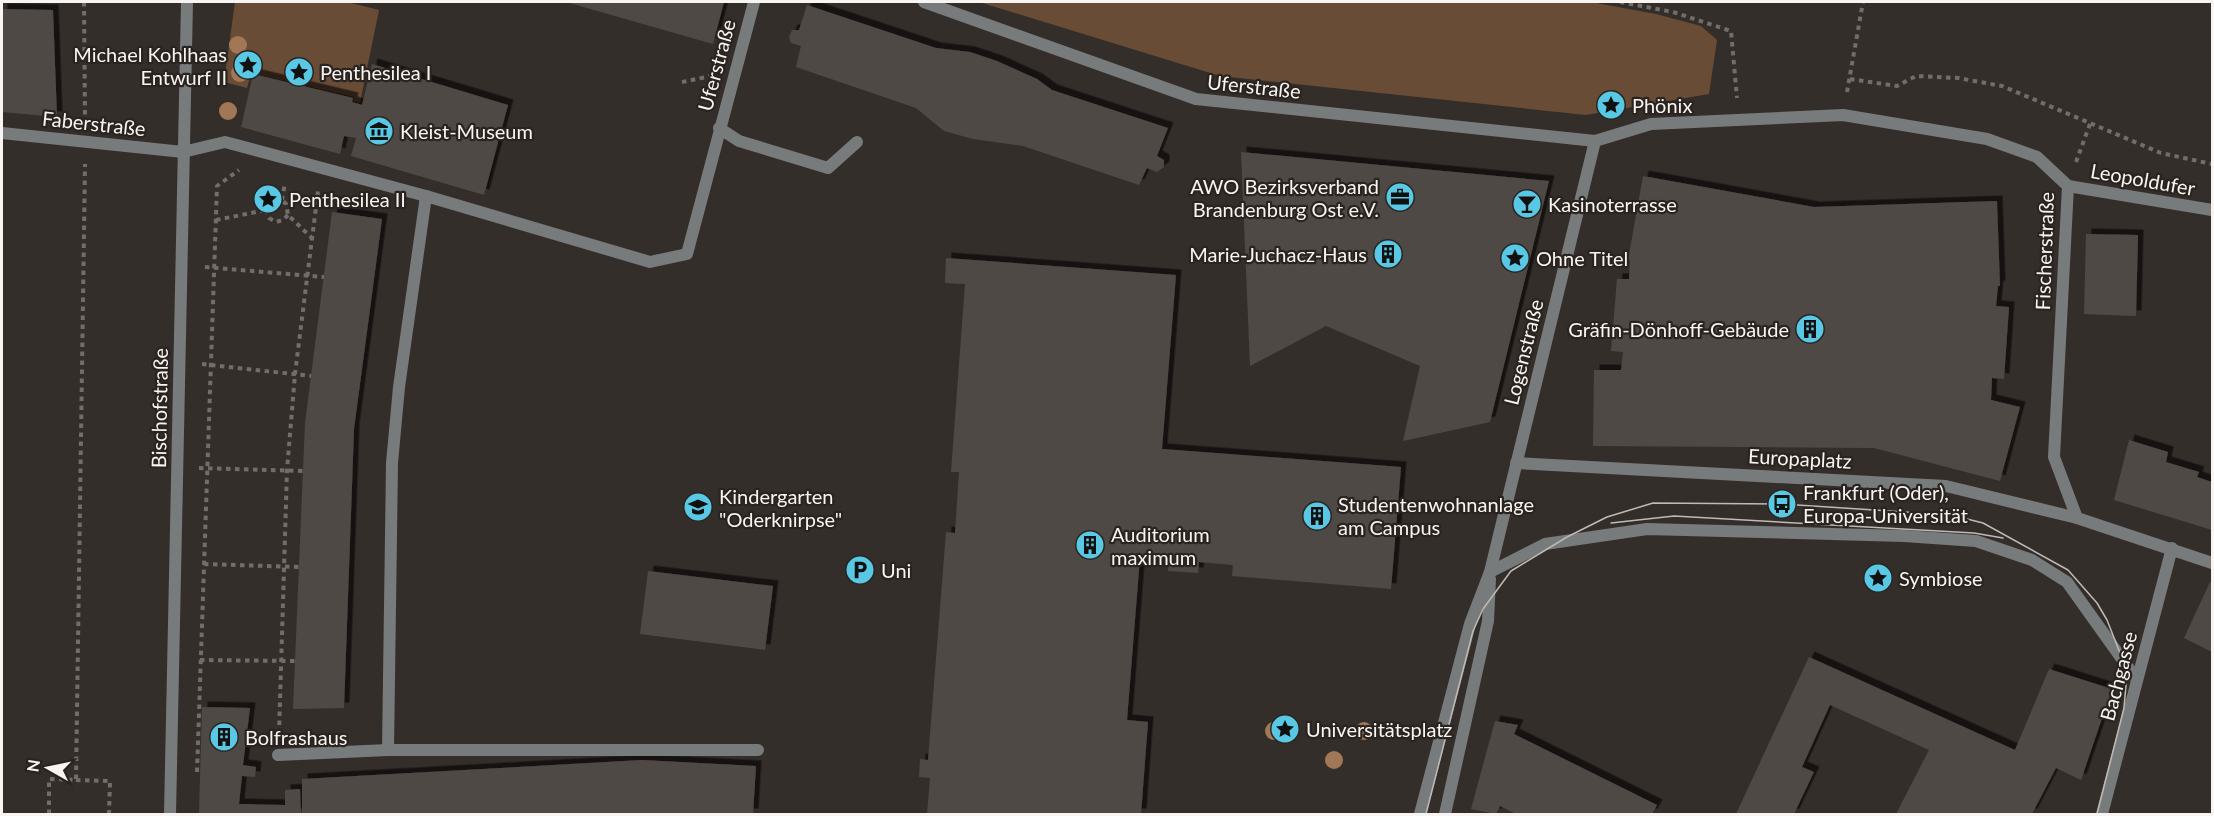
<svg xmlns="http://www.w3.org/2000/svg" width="2214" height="816" font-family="Lato,sans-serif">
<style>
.green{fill:#694c36}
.building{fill:#4f4944;filter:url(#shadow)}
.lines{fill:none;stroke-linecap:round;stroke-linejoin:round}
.path{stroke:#726d69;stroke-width:4;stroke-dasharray:4.5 4.5;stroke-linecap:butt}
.lane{stroke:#777b7c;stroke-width:12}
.street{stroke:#777b7c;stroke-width:12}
.tram{stroke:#bebab6;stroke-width:1.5}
.tree{fill:#a17755}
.labels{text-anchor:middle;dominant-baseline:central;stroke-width:4.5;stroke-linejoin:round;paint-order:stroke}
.poi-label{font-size:20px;fill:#f8f4f1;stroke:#2a2420;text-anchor:start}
.street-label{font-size:20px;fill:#f8f4f1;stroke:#2a2420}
</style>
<defs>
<filter id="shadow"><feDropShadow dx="5.5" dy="-5.5" stdDeviation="0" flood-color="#0009"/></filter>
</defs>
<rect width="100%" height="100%" fill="#342e2a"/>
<g class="green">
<polygon points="235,2 347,2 379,10 360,103 353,101 354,97 251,73 247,88 224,82"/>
<polygon points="979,2 1591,2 1656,14 1701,26 1717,40 1709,94 1586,115 1220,76"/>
</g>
<g class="building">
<polygon points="566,2 724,2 713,44"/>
<polygon points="807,5 936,48 970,52 997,61 1037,79 1052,90 1168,128 1157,156 1164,160 1164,167 1157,172 1147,168 1139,185 1023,146 973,139 944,131 916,108 796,67 801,46 791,43 789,37 792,30 799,30"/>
<polygon points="2,9 53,10 57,117 2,112"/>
<polygon points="372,64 508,105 484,195 351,156 356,138 344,136 340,154 241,127 253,74 353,98 352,102 362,105"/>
<polygon points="1241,152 1549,181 1490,422 1403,441 1420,366 1326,326 1250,366"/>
<polygon points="1643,176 1814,207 1997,201 2000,286 1998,286 1996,306 2009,307 2004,379 1992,378 1991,400 2020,407 2000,481 1874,448 1593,446 1594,370 1621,370 1623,352 1611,351 1617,279 1629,279 1630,260 1628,260"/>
<polygon points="332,212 382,219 354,429 344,708 293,709 305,423"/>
<polygon points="2086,234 2138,235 2136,316 2084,314"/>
<polygon points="946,258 1176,275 1162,449 1401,467 1391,589 1232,576 1233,565 1199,562 1198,573 1168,571 1169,559 1140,557 1127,720 1148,722 1141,814 927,814 930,778 919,777 920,759 928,760 946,532 955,533 959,472 951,472 965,284 945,283"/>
<polygon points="2129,440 2168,452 2166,462 2199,472 2197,477 2212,482 2212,530 2114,500"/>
<polygon points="648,571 773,586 765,650 640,634"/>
<polygon points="2210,582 2212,584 2212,652 2184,638"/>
<polygon points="1809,657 2015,750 2049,669 2112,689 2081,780 2056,768 2032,814 1896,814 1929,750 1830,705 1802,767 1814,772 1794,814 1736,814"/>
<polygon points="202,707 250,708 243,765 256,767 255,777 242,776 239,804 285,805 285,790 300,789 301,814 199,814"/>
<polygon points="1495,721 1518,725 1514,734 1657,805 1652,814 1516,814 1500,806 1496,814 1471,809"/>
<polygon points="642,760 756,766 753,814 302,814 302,779"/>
</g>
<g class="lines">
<g class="path">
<polyline points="84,2 85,118"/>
<polyline points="1620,2 1673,12 1731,31 1737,98"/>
<polyline points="1850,79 1897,86 1916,76 1958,78 2002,86 2161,153 2212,164"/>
<polyline points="682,82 711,76"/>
<polyline points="1847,92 1863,2"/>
<polyline points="2076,162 2090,124"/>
<polyline points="282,200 285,183"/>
<polyline points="288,215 283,220 276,222 269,218 266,210 269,203 282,200 286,204 288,215 313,239"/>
<polyline points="216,220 266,210"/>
<polyline points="205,267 324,277"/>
<polyline points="202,364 311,376"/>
<polyline points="199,468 303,471"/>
<polyline points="204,564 299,567"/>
<polyline points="200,660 295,661"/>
<polyline points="279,734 287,470 295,374 318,191"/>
<polyline points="197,772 217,186 239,170"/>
<polyline points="76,780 110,781 109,814"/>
<polyline points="49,814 49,779 76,780 85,164"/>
</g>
<g class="lane">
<polyline points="719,128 739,141 828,168 857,142"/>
<polyline points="183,152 225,142 426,196 650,262 687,254 754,2"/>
<polyline points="1490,572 1545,544 1647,529 1904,536 1976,541 2032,560 2067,582 2137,680"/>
<polyline points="388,750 392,463 399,387 426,196"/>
<polyline points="278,755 388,750 758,750"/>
</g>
<g class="street">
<polyline points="924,2 1196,99 1595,141 1651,124 1843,115 1987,139 2037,157 2068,186 2054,457 2077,518 2212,563"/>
<polyline points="2,133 183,152"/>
<polyline points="2068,186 2212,210"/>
<polyline points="1516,463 1946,486 2077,518"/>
<polyline points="170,814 187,2"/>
<polyline points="1420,814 1470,624 1490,572 1595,141"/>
<polyline points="1445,814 1488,621 1490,579"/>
<polyline points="2102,814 2172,548"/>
</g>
<g class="tram">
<polyline points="1611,523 1674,516 1974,533 2003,538"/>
<polyline points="1426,814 1473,631 1483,609 1511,571 1567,537 1607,517 1653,503 1782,504 1951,515 1983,523 2068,570 2097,603 2107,620 2122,658 2126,685 2124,708 2097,814"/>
</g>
</g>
<g class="tree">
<circle cx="238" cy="45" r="9"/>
<circle cx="240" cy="73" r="9"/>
<circle cx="228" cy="111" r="9"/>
<circle cx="1274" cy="731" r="9"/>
<circle cx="1364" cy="731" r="9"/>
<circle cx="1334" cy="760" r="9"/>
</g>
<defs>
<g id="sight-disc" transform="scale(1.5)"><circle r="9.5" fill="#58c8e4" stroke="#2a2420"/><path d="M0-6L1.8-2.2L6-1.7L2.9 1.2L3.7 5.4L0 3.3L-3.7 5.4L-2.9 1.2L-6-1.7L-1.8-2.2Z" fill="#111"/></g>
<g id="museum-disc" transform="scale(1.5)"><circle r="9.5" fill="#58c8e4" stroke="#2a2420"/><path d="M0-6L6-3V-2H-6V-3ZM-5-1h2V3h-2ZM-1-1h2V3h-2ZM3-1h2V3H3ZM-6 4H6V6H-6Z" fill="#111"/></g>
<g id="office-disc" transform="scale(1.5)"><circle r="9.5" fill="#58c8e4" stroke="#2a2420"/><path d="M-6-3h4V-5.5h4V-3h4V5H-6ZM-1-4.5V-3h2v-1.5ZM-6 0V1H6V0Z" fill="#111"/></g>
<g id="bar-disc" transform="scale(1.5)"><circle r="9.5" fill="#58c8e4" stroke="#2a2420"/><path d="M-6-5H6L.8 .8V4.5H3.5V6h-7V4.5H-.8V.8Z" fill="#111"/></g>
<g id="building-disc" transform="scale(1.5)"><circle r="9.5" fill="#58c8e4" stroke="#2a2420"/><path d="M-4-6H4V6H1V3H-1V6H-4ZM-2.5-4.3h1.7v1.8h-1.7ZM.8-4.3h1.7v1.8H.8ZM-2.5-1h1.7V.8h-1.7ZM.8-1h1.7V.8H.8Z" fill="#111"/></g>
<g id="bus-disc" transform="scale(1.5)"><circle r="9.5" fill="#58c8e4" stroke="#2a2420"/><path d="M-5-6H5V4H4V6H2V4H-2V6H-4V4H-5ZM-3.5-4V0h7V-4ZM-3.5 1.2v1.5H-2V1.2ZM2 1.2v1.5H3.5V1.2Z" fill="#111"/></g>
<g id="school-disc" transform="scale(1.5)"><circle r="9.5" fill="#58c8e4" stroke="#2a2420"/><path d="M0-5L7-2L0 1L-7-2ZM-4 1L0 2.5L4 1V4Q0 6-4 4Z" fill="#111"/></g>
<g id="parking-disc" transform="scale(1.5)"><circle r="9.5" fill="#58c8e4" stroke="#2a2420"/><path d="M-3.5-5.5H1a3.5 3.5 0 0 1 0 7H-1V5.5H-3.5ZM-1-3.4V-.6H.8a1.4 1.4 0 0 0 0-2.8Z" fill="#111"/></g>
</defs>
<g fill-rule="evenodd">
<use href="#sight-disc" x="248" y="65"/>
<use href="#sight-disc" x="299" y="72"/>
<use href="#sight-disc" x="1611" y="105"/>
<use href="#museum-disc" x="379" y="131"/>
<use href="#office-disc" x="1400" y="197"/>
<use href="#sight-disc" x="268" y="199"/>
<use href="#bar-disc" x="1527" y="204"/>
<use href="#building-disc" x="1388" y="254"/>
<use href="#sight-disc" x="1515" y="258"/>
<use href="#building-disc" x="1810" y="329"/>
<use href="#bus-disc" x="1782" y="504"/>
<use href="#school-disc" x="698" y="507"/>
<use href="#building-disc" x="1317" y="516"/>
<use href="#building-disc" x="1090" y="545"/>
<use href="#parking-disc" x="860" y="570"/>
<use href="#sight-disc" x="1878" y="578"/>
<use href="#sight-disc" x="1285" y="729"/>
<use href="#building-disc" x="224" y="737"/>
</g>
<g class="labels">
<g class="poi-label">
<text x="227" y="54" text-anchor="end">Michael Kohlhaas<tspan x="227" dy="23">Entwurf II</tspan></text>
<text x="320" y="72">Penthesilea I</text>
<text x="1632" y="105">Phönix</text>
<text x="400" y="131">Kleist-Museum</text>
<text x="1379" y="186" text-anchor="end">AWO Bezirksverband<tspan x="1379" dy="23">Brandenburg Ost e.V.</tspan></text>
<text x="289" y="199">Penthesilea II</text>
<text x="1548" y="204">Kasinoterrasse</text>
<text x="1367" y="254" text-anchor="end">Marie-Juchacz-Haus</text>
<text x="1536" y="258">Ohne Titel</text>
<text x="1789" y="329" text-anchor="end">Gräfin-Dönhoff-Gebäude</text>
<text x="1803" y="492">Frankfurt (Oder),<tspan x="1803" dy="23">Europa-Universität</tspan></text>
<text x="719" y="496">Kindergarten<tspan x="719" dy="23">"Oderknirpse"</tspan></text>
<text x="1338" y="504">Studentenwohnanlage<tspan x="1338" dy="23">am Campus</tspan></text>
<text x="1111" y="534">Auditorium<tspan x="1111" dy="23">maximum</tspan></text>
<text x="881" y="570">Uni</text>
<text x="1899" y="578">Symbiose</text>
<text x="1306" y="729">Universitätsplatz</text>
<text x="245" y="737">Bolfrashaus</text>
</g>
<g class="street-label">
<text transform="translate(716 65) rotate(-75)">Uferstraße</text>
<text transform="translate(1254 86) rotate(6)">Uferstraße</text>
<text transform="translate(94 123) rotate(6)">Faberstraße</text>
<text transform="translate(2143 179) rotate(10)">Leopoldufer</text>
<text transform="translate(2044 251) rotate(-88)">Fischerstraße</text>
<text transform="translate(1523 352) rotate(-76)">Logenstraße</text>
<text transform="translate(159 408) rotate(-89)">Bischofstraße</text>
<text transform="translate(1800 458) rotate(3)">Europaplatz</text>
<text transform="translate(2118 676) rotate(-75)">Bachgasse</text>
</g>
</g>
<rect width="2214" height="816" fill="none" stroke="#f8f4f1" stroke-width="6"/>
<g transform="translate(48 768) rotate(279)" stroke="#2a2420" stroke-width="4.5" paint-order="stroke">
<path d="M0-4.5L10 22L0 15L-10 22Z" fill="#f8f4f1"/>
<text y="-9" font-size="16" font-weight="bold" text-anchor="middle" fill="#f8f4f1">N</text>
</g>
</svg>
